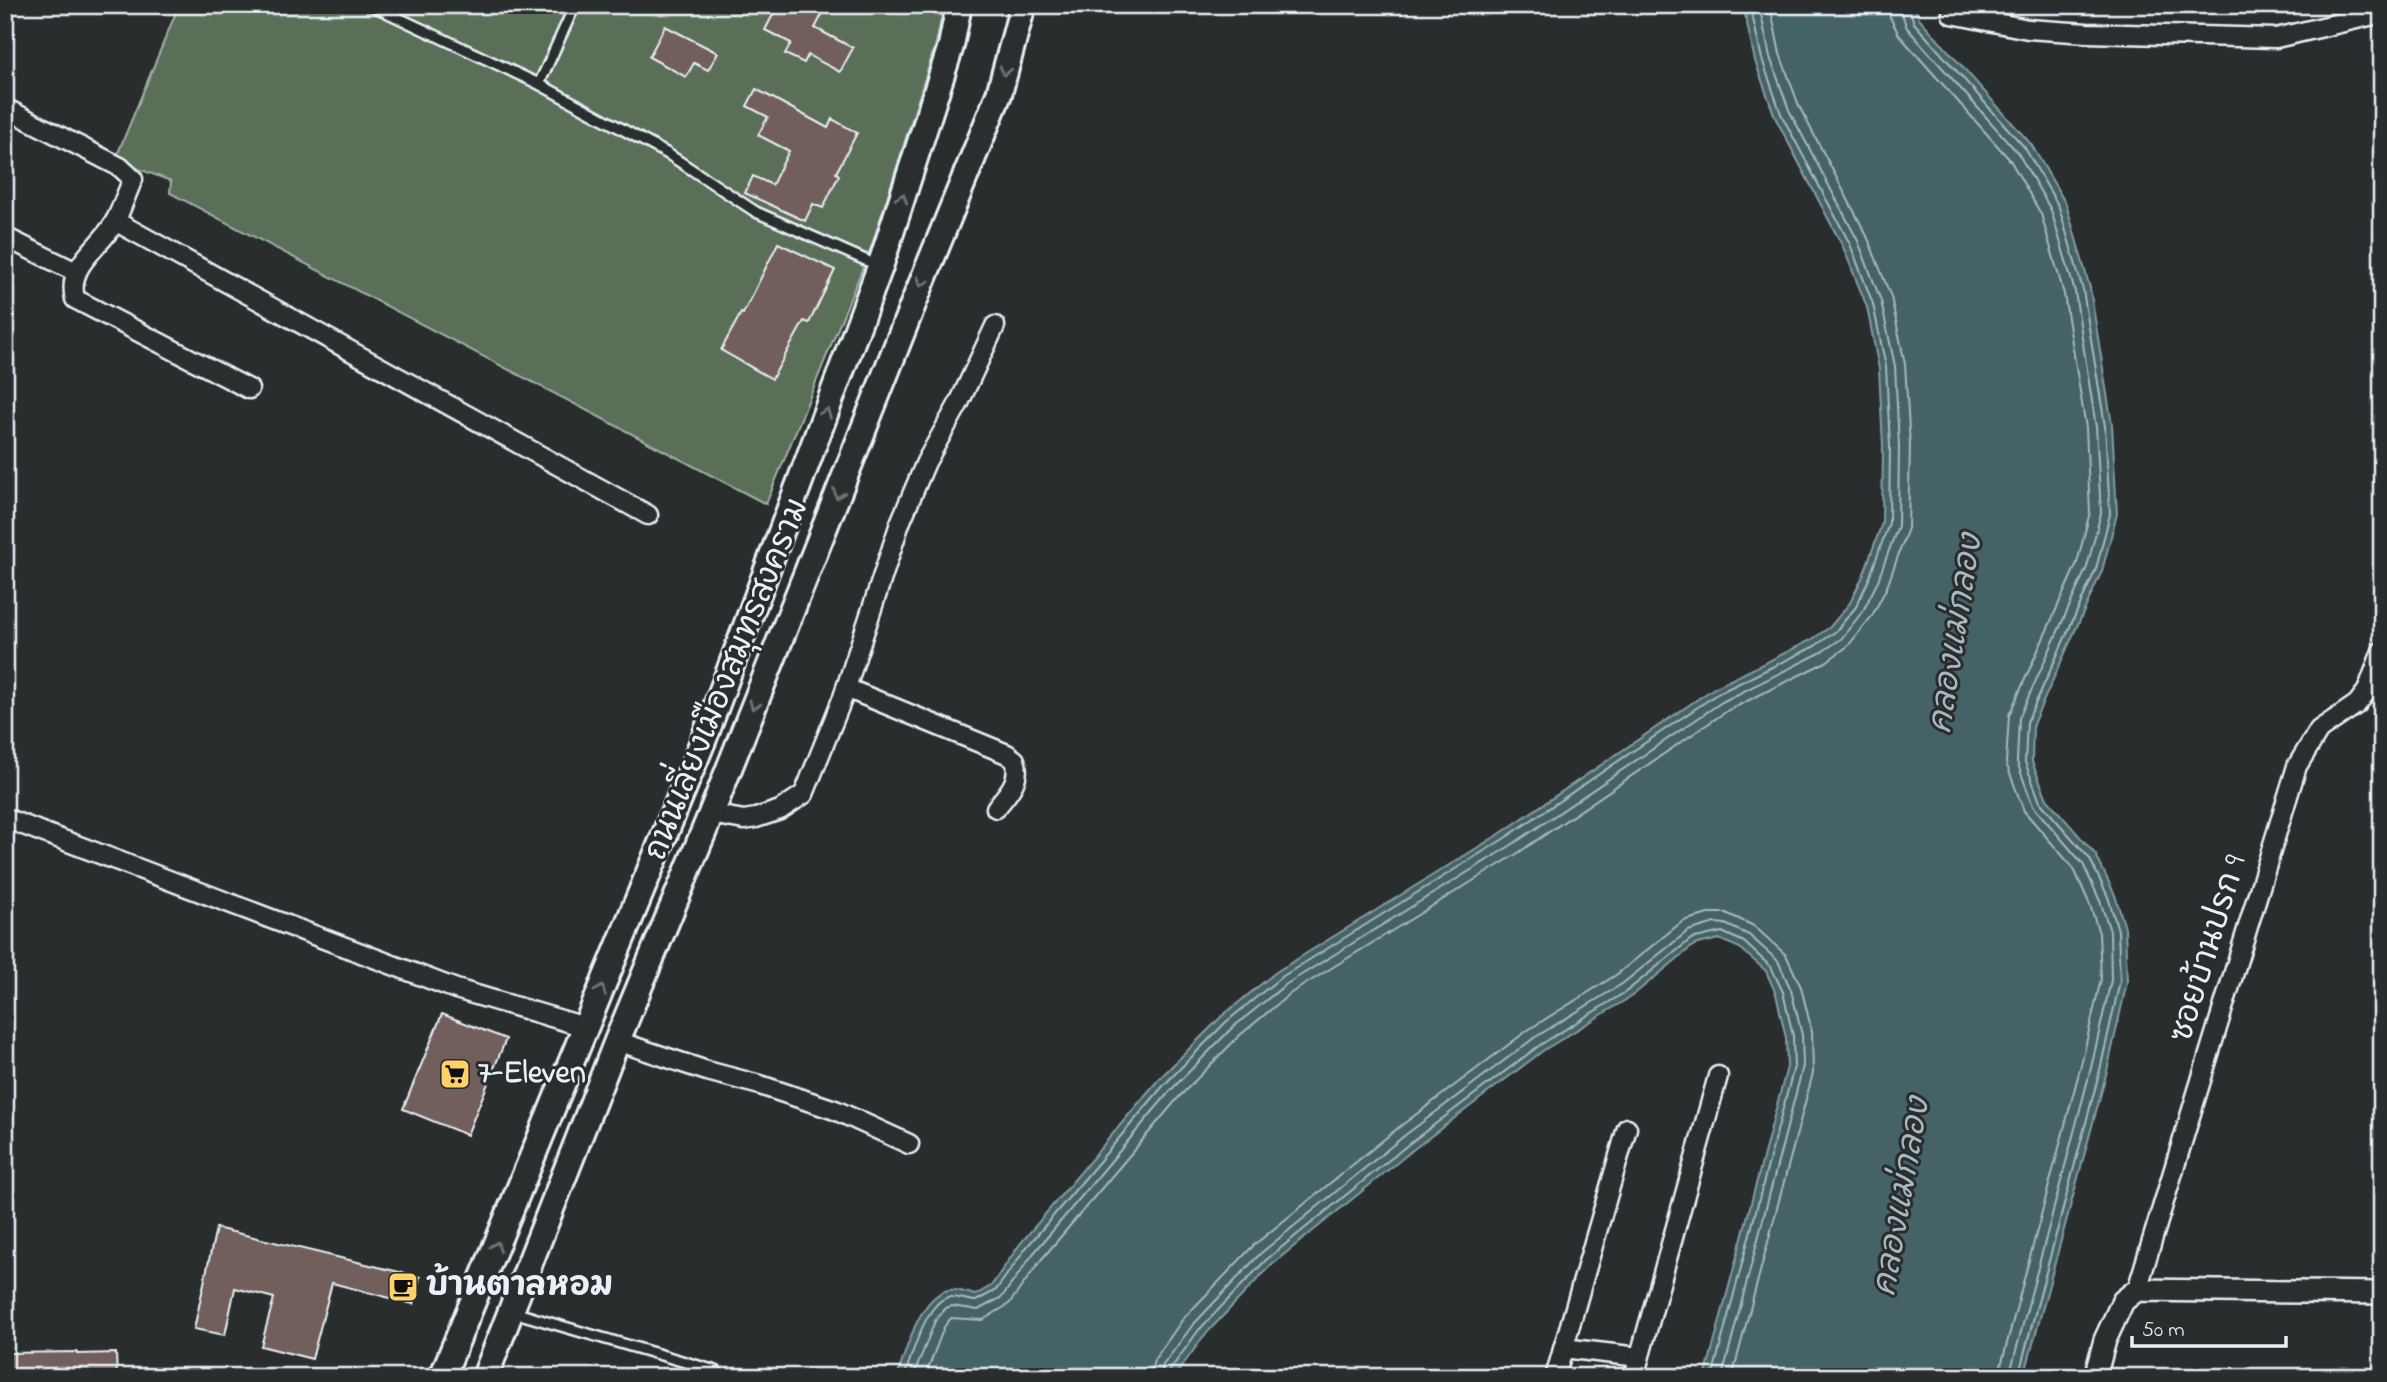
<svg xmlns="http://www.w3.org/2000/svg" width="2387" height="1382" font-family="'Indie Flower','Playpen Sans Thai',sans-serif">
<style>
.green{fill:#5a6e59;stroke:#a1b0a8;stroke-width:2}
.water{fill:#456366;stroke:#869ca0;stroke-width:2}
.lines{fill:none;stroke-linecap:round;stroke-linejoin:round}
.shore{stroke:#a7b8be;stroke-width:2}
.building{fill:#725f5c;stroke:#e8f1f8;stroke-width:2}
.service-casing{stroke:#e8f1f8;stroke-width:14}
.minor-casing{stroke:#e8f1f8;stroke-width:23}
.tertiary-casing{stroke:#e8f1f8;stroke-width:26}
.secondary-casing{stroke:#e8f1f8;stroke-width:30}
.service{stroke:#2a2d2e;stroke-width:9}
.minor{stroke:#2a2d2e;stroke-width:18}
.tertiary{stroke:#2a2d2e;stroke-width:21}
.secondary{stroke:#2a2d2e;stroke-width:24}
.oneway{stroke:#6c7275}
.labels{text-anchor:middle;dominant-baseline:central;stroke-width:6;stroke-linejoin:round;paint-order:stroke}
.street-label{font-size:32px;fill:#e8f1f8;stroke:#2a2d2e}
.poi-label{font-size:32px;font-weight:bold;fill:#e8f1f8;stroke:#2a2d2e;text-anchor:start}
.water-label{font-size:33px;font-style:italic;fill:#a7b8be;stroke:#2a2d2e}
</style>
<rect width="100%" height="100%" fill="#2a2d2e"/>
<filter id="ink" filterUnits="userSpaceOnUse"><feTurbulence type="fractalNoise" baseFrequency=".0143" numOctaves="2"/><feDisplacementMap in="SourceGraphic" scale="14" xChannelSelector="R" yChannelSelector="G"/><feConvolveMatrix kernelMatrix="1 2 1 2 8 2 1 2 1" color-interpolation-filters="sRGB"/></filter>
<g filter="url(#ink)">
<polygon class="green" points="179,5 944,5 936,43 872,245 766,504 170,193 171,181 115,160"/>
<path class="water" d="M1743 5H1914L1919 18 2031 144 2066 204 2090 288 2112 425 2117 514 2102 571 2033 724 2032 762 2047 799 2096 855 2115 895 2125 928 2127 982 2107 1071 2024 1377H1705L1787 1067 1786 1038 1776 994 1766 971 1740 948 1719 939 1694 945 1632 996 1544 1050 1414 1149 1271 1265 1204 1336 1174 1377H897C906 1351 919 1297 948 1290 956 1288 967 1293 975 1295L991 1286 1020 1244 1158 1080 1222 1016 1276 972 1501 833 1714 688 1811 640 1830 627 1850 603 1863 576 1882 523 1883 446 1879 369 1867 307 1843 247 1775 117 1755 61Z"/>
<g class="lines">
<g class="shore">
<polyline points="1888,5 1890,17 1899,35 2010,160 2041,214 2064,294 2086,428 2090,512 2077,563 2009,715 2006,763 2024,811 2074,869 2090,905 2099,933 2101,979 2081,1065 1998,1377"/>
<polyline points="1899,5 1907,28 2018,153 2051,210 2075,292 2096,427 2101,513 2087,567 2019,718 2017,762 2033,806 2083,864 2100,901 2110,931 2111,980 2091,1068 2009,1377"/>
<polyline points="1908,5 1914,23 2025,148 2059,207 2083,290 2105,426 2110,514 2096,569 2027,722 2025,762 2040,802 2090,859 2108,897 2118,930 2120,981 2100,1070 2018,1377"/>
<path d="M904 1377C912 1356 926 1301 949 1297 957 1296 968 1301 976 1301L996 1290 1026 1248 1164 1085 1226 1022 1280 978 1505 838 1717 694 1815 646 1835 632 1856 607 1869 579 1889 523 1890 446 1886 367 1873 304 1850 244 1781 114 1762 59 1750 5"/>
<polyline points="913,1377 935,1321 946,1308 952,1306 978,1310 1002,1297 1033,1254 1170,1091 1232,1028 1285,985 1510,846 1722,702 1820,653 1841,639 1863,611 1877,583 1898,526 1899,446 1895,366 1881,301 1858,241 1789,110 1770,57 1759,5"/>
<polyline points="925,1377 944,1327 951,1318 983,1320 1009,1304 1041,1260 1178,1098 1239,1036 1291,993 1515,855 1727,711 1826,662 1848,646 1872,616 1887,587 1908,528 1910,446 1905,364 1891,297 1867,236 1799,106 1780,54 1770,5"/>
<polyline points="1150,1377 1154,1360 1183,1319 1254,1245 1398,1128 1528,1030 1616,975 1683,921 1712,913 1726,913 1754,926 1786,955 1801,987 1812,1032 1813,1073 1732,1377"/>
<polyline points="1160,1377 1163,1365 1192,1326 1261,1253 1404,1136 1534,1038 1622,984 1688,931 1715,923 1725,924 1749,935 1778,961 1791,990 1802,1035 1803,1066 1722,1377"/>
<polyline points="1169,1377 1170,1370 1198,1331 1266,1260 1410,1143 1540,1045 1627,991 1691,939 1722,932 1744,942 1771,967 1783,992 1793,1036 1794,1067 1712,1377"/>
</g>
</g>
<g class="building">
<polygon points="778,5 827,5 815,28 853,48 840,72 808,55 804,63 785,54 791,43 765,30"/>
<polygon points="665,26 718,53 708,70 694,63 686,77 649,57"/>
<polygon points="756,89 828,128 832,119 857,133 836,173 839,175 823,208 813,204 805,221 745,193 753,176 772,185 789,151 758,135 768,117 747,106"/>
<polygon points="778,243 835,270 809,323 804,321 772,379 721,350 741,313 743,314"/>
<polygon points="442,1014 506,1039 467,1135 403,1109"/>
<polygon points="216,1228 420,1277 413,1304 332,1283 312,1359 261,1346 274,1298 235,1288 225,1335 194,1329"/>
<polygon points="77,1352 77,1354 116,1353 117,1377 7,1377 6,1353"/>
</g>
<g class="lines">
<g class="service-casing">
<g id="service">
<polyline points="371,5 539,84 668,154 756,212 879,266"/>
<polyline points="539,84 575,5"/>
<polyline points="513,1312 716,1371"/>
</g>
</g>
<g class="minor-casing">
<g id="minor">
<polyline points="1952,14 2028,29 2087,33 2276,38 2382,13"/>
<path d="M5 108 120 167 133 179C127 192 122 207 116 220 101 248 66 264 75 299L249 389"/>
<polyline points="115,221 648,515"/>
<polyline points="5,237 76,272"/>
<path d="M846 688 1007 754 1015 760C1022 780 1007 794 996 808"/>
<polyline points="711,814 744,820 756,818 780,810 804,794 843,697 900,523 926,462 959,403 995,326"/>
<polyline points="5,818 456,989 585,1027"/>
<polyline points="617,1041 707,1071 760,1085 835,1110 909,1144"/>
<polyline points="2137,1290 2297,766 2319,730 2357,704 2367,691 2382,651"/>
<polyline points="1563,1348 1639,1357"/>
<polyline points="1555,1377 1627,1128"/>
<polyline points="1634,1377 1718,1076"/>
</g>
</g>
<g class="tertiary-casing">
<polyline id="tertiary" points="2095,1377 2105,1340 2123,1301 2137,1290 2382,1293"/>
</g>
<g class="secondary-casing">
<g id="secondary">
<polyline points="442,1377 705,736 880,267 951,46 959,5"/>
<polyline points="485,1377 617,1041 711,814 918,292 999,94 1023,5"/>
</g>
</g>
<use href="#service" class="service"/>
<use href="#minor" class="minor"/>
<use href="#tertiary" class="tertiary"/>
<use href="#secondary" class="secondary"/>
</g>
<defs><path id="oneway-chevron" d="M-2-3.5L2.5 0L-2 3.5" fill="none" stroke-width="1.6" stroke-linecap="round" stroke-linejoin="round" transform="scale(1.75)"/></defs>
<g class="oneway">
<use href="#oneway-chevron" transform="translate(1005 71) rotate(105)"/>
<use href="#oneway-chevron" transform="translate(902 198) rotate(-72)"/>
<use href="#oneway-chevron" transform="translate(922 282) rotate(112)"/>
<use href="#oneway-chevron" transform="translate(826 413) rotate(-69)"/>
<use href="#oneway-chevron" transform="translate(838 494) rotate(112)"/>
<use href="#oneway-chevron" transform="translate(754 705) rotate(112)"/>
<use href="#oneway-chevron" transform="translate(601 990) rotate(-68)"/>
<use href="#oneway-chevron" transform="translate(496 1246) rotate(-68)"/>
</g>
</g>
<defs>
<g id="supermarket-square" transform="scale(1.575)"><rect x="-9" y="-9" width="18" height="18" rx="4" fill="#ffd166" stroke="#2a2d2e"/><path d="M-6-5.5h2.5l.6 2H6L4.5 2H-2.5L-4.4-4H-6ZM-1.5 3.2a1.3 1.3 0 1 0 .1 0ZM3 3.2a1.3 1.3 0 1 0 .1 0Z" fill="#111"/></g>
<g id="cafe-square" transform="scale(1.575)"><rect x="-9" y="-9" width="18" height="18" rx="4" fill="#ffd166" stroke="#2a2d2e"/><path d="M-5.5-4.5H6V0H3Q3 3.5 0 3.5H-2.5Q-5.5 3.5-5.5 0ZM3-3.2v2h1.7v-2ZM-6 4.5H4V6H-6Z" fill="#111"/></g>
</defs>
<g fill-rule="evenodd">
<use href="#supermarket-square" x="455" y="1074"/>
<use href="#cafe-square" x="403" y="1287"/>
</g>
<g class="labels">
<g class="street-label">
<text transform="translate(728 680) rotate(-68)">ถนนเลี่ยงเมืองสมุทรสงคราม</text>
<text transform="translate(2210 949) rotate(-73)">ซอยบ้านปรก 9</text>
</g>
<g class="poi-label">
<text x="478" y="1074">7-Eleven</text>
<text x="426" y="1287">บ้านตาลหอม</text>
</g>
<g class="water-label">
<text transform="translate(1957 634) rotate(-81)">คลองแม่กลอง</text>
<text transform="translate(1903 1197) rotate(-80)">คลองแม่กลอง</text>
</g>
</g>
<rect width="2387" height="1382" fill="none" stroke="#2a2d2e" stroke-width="28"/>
<rect x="14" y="14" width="2359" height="1354" fill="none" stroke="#e8f1f8" stroke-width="2.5" filter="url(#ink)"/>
<path d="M2132 1336v10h154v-10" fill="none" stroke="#e8f1f8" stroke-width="3.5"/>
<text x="2142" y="1336" font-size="21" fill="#e8f1f8" stroke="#2a2d2e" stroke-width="5" paint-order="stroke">50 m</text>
</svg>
